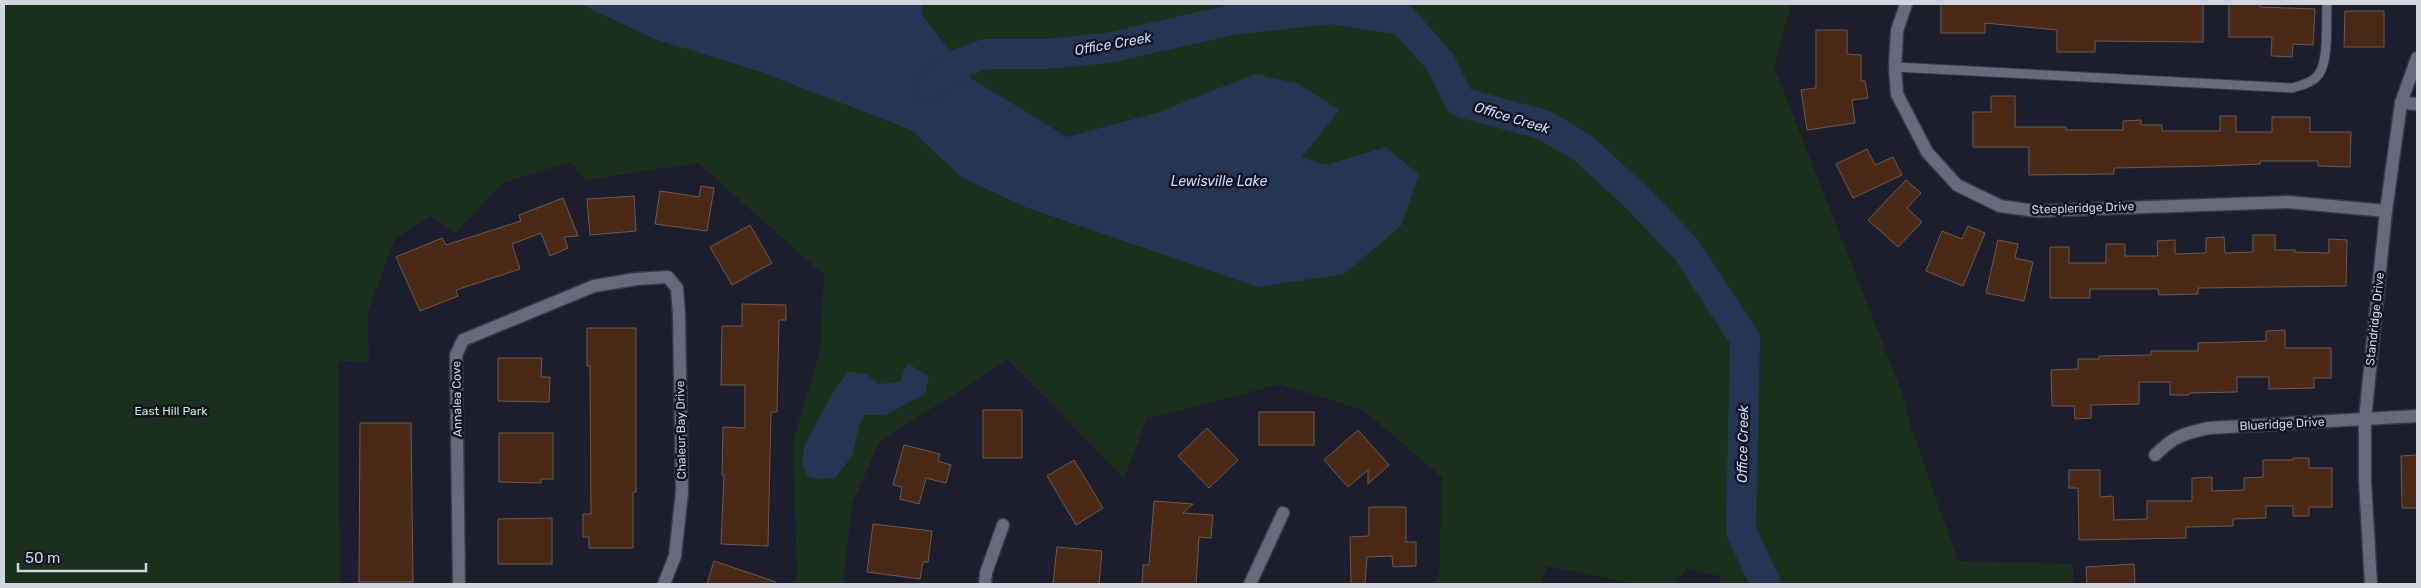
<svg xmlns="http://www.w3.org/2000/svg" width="2421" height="588" font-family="Rubik,sans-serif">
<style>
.green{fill:#1a301c}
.water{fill:#233553}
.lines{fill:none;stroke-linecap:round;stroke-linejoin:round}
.river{stroke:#233553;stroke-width:30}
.building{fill:#492815;stroke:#6b584e}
.service-casing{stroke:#383945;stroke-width:11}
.minor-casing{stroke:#383945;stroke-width:15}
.tertiary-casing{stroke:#383945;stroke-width:15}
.service{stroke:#67697c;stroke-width:9}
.minor{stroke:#67697c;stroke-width:12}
.tertiary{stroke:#67697c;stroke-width:12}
.labels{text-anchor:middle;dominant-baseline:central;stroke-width:5;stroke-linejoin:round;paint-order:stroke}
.street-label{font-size:12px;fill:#d2d4de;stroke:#131423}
.park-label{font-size:12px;fill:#bdf3c1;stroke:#131423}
.water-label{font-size:14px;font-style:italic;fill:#c6dcfe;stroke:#131423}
</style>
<rect width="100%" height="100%" fill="#1c1e2d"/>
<polygon class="green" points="4,4 580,4 654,39 761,72 911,130 962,178 1026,208 1146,249 1386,147 1325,165 1159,112 1067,137 972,79 922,15 923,4 1791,4 1774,67 1903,395 1912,430 1958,561 2073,564 2073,584 1722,584 1718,576 1688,568 1675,584 1636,584 1547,566 1541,584 1433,584 1439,577 1442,477 1363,410 1280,384 1147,419 1124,478 1008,360 880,441 852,504 843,584 792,584 797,576 793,441 820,352 824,275 698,163 585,180 570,162 503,183 455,233 430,216 395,238 368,313 369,362 338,361 340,584 4,584"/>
<g class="water">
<polygon points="580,4 923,4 922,15 972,79 1067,137 1159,112 1255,74 1299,84 1339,110 1302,157 1325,165 1386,147 1419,175 1401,226 1344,274 1258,287 1027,208 962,178 911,130 761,72 654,39"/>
<polygon points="907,363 929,376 925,394 885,415 865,415 860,423 852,456 835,478 818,479 808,476 802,465 804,446 834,391 848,372 867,374 878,384 900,382"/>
</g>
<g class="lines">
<polyline class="river" points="927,88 960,63 985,54 1045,54 1108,48 1231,20 1329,9 1403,20 1441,63 1460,102 1544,125 1583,148 1635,196 1686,249 1745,339 1741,532 1766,584"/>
</g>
<g class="building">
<polygon points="1941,4 2203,4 2203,42 2095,41 2095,52 2057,52 2057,30 1985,23 1985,33 1941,33"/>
<polygon points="2229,4 2260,4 2260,7 2315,9 2313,45 2293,44 2292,57 2271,56 2272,37 2229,37"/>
<polygon points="2345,11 2384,11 2384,47 2344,47"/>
<polygon points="1816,30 1847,30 1847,54 1861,55 1861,81 1865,81 1868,98 1852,100 1855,123 1807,130 1801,90 1816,88"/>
<polygon points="1991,96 2015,96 2015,127 2066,127 2066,130 2123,130 2123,121 2141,120 2141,125 2162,125 2162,131 2220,131 2220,116 2236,116 2236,132 2272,132 2272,117 2310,117 2310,132 2351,132 2350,167 2318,166 2318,161 2260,161 2260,164 2211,166 2114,168 2114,174 2029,175 2029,147 1973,147 1973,112 1991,112"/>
<polygon points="1867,149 1875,165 1893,157 1902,175 1853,198 1836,164"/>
<polygon points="1906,180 1921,193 1907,208 1922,222 1898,247 1868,220"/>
<polygon points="701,186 714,188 707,231 655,224 660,191 699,197"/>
<polygon points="634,196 636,231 590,235 587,199"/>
<polygon points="563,198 578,236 564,237 568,248 550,256 541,233 512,244 520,269 456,290 458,296 420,311 396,257 442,238 446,245 521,221 519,215"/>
<polygon points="750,225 772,263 732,285 710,247"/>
<polygon points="1968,226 1985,233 1963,286 1926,271 1942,231 1962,239"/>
<polygon points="2253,235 2275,235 2275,250 2295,250 2295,252 2329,253 2329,239 2347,240 2346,286 2198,288 2198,294 2159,295 2158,289 2090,289 2090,298 2050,298 2050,247 2069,247 2069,263 2106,263 2106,244 2125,244 2125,256 2158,256 2157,241 2175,240 2175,254 2206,253 2206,238 2224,237 2225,253 2253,252"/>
<polygon points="1998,240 2018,244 2015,258 2033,262 2024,301 1986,293"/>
<polygon points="742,304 786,305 786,320 779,320 777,412 771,412 768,546 721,544 724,475 722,475 723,427 745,428 745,385 721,385 722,326 742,326"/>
<polygon points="587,328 636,328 636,492 633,492 633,548 589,548 589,537 583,537 583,514 591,514 590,366 587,366"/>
<polygon points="2285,330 2285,348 2331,348 2331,378 2314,378 2314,388 2269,389 2269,377 2237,377 2237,392 2189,393 2189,395 2170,395 2170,382 2139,382 2139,404 2091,405 2091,418 2075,419 2074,406 2052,406 2051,370 2078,369 2078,359 2099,359 2099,356 2151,355 2151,351 2198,351 2198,343 2266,341 2266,331"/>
<polygon points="498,358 542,358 541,377 550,377 549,402 498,401"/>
<rect x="983" y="410" width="39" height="48"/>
<rect x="1259" y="412" width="55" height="33"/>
<polygon points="360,423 411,423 413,582 359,582"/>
<polygon points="1207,428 1238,460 1209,488 1178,456"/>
<polygon points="1358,430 1389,465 1368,484 1368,470 1348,487 1324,460"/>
<polygon points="499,433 553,433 553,479 541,479 541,483 499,482"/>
<polygon points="904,445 940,454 938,461 951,465 946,483 926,478 919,504 900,499 902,487 893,485"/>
<polygon points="2417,455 2417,508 2402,508 2401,456"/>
<polygon points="2293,458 2309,458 2309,468 2332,468 2332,507 2309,507 2309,516 2293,516 2293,506 2266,506 2266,518 2233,519 2233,526 2186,527 2186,538 2079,540 2078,488 2069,488 2069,470 2100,470 2100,497 2113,496 2114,520 2147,519 2147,501 2192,501 2192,478 2212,477 2212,491 2244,490 2244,478 2263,477 2263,460 2293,460"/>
<polygon points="1074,460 1103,508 1076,525 1047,476"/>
<polygon points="1154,501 1193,504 1183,513 1213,515 1211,538 1199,537 1196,584 1142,584 1143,565 1149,565"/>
<polygon points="1369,507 1406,507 1406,542 1416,542 1416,566 1393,567 1392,556 1367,557 1365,584 1351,584 1350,537 1369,536"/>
<polygon points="552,518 552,564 498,564 498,519"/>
<polygon points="873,524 932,531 928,562 923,562 920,579 867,572"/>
<polygon points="1057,547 1102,551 1099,584 1053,584"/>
<polygon points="714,561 776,582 776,584 707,584"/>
<polygon points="2134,564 2135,584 2087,584 2086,567"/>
</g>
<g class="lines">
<g class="service-casing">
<path id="service" d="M1895 67 2292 88C2301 85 2313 83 2319 74 2329 59 2326 22 2327 4"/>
</g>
<g class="minor-casing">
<g id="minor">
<polyline points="1906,4 1897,31 1895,67 1897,94 1927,152 1957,185 2000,206 2036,211 2288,202 2386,211"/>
<polyline points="2401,103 2417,104"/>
<path d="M2155 455C2173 437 2184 433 2209 428L2417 416"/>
<polyline points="459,584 456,355 463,340 594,286 636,279 668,277 677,288 679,315 682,492 675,556 664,584"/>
<polyline points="985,584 986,573 1003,525"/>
<polyline points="1250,584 1283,513"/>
</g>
</g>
<g class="tertiary-casing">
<polyline id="tertiary" points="2371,584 2365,481 2365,419 2386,211 2401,103 2417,58"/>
</g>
<use href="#service" class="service"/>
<use href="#minor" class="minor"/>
<use href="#tertiary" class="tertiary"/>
</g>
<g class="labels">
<g class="street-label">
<text transform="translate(2083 208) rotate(-2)">Steepleridge Drive</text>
<text transform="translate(2375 319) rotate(-84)">Standridge Drive</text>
<text transform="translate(457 399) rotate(-91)">Annalea Cove</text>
<text transform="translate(2282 424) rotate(-3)">Blueridge Drive</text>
<text transform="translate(681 430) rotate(-91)">Chaleur Bay Drive</text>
</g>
<g class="park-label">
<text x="171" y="411">East Hill Park</text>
</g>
<g class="water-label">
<text transform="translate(1113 44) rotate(-10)">Office Creek</text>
<text transform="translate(1512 118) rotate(17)">Office Creek</text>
<text x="1219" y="181">Lewisville Lake</text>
<text transform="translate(1743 444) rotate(-89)">Office Creek</text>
</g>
</g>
<rect width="2421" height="588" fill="none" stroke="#d2d4de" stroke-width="10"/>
<path d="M18 563v8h128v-8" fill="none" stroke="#d2d4de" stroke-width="2.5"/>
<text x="25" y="563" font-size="15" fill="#d2d4de" stroke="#131423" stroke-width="4" paint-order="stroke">50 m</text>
</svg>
